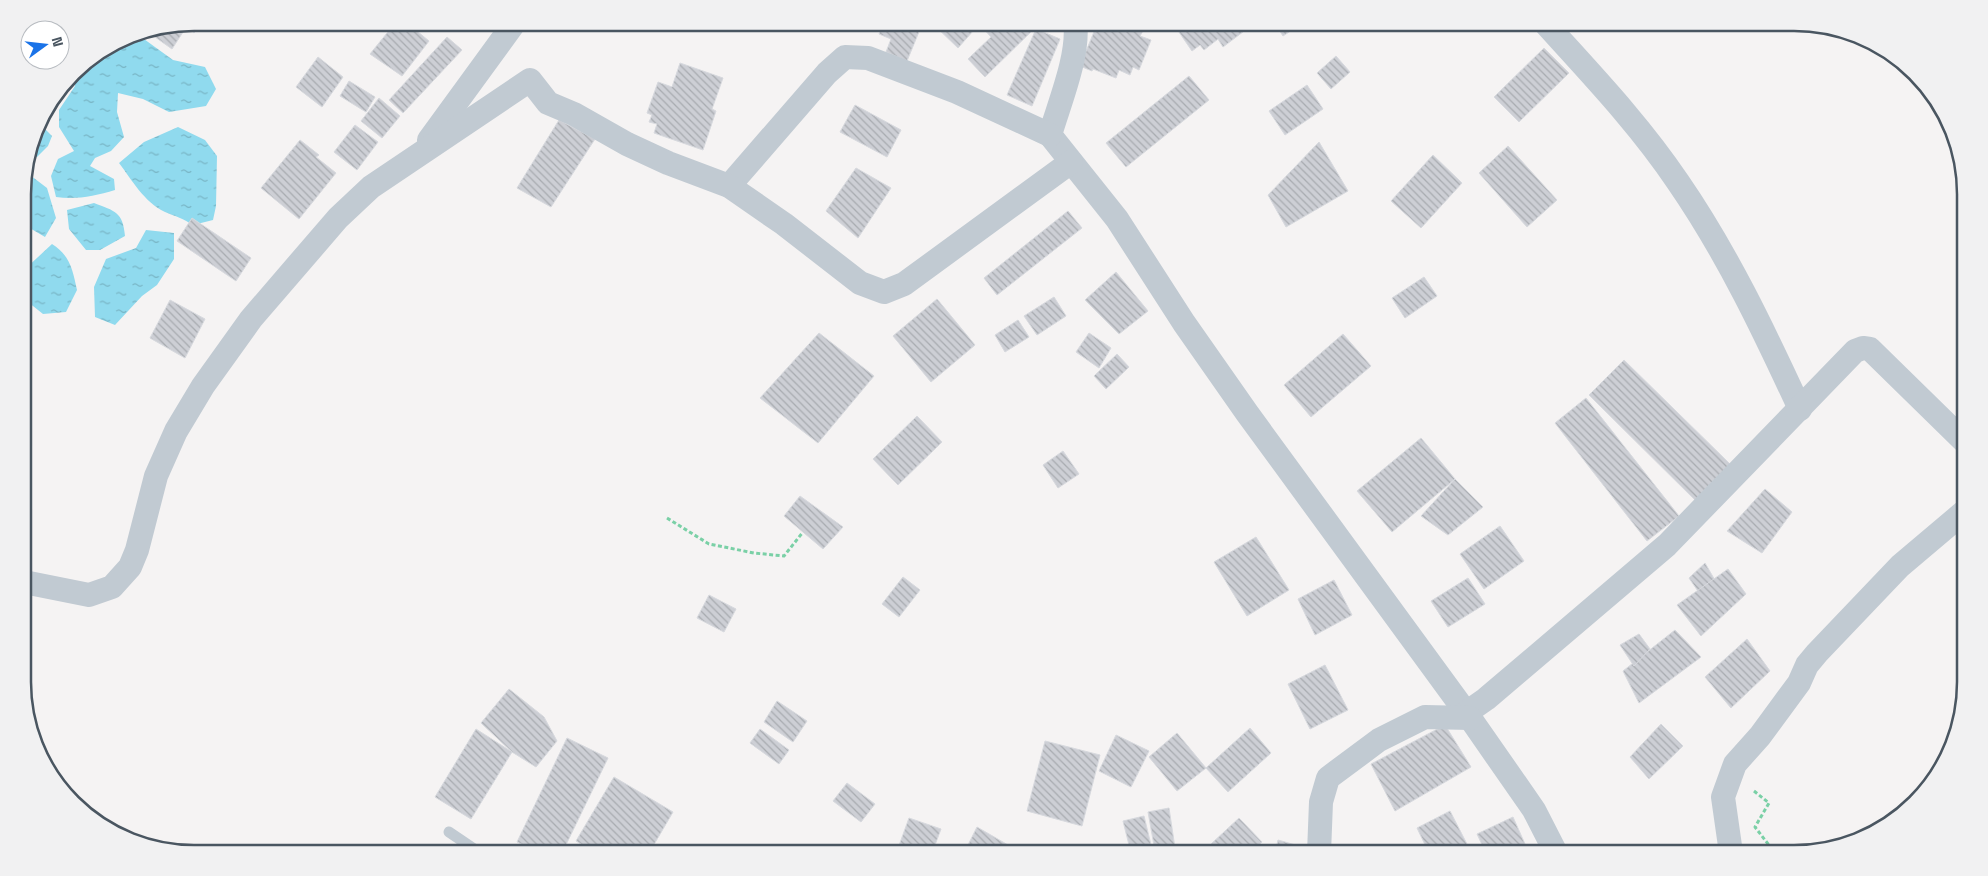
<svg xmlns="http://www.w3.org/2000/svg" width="1988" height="876" font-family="'Space Grotesk',sans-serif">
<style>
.water{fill:url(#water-ripples)}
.building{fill:url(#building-back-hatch);stroke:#d7d9de}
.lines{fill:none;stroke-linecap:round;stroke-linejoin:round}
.path{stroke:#7ad0a6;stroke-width:3;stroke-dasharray:4 2.5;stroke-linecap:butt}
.service{stroke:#c1cad2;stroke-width:11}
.minor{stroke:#c1cad2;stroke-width:24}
.rim{fill:none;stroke:#4a5661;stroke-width:2.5}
</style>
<defs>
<pattern id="water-ripples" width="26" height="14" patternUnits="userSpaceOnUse" patternTransform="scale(1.25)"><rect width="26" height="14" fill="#90daee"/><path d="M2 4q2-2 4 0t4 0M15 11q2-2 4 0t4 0" fill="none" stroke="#78b4c4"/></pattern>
<pattern id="building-back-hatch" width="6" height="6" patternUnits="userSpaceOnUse" patternTransform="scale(1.25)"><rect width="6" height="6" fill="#cdcfd5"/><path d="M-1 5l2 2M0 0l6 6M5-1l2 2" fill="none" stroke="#a8abb0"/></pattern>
</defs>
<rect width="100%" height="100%" fill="#f5f3f3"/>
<g class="water">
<path d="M137 34 173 60 205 67 216 89 206 106 169 112 143 99 118 93 117 112 124 137 111 151 95 158 90 166 114 179 115 190C95 196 76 200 56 197L51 176 58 159 74 151 59 127V110L75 86 74 74 81 65 129 35Z"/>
<polygon points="39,123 52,136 48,146 37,157 30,157"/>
<path d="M178 127 205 140 217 156 216 206 213 220 193 225C184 219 175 216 165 212 144 202 132 180 119 163L144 142Z"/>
<polygon points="26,172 47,188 56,218 45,237 28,227 23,232 23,182"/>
<path d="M94 203C115 211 123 212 125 236L100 250H86L69 229 67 210Z"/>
<polygon points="146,230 174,233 174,259 157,285 142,296 115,325 95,317 94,287 106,259 136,248"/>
<path d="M52 244C70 255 73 271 77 290L66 312 43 314 23 298V271Z"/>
</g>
<g class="building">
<polygon points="194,22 204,22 194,33 184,24"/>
<polygon points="396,22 406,22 429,41 402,76 370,54"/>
<polygon points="884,22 923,22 907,61 886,52 891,39 879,34"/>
<polygon points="931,22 981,22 958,48"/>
<polygon points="987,22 1041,22 985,77 968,59 991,37 982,27"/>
<polygon points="1098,22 1129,22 1144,29 1140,36 1151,40 1139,70 1133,67 1130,75 1119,70 1116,78 1093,69 1092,71 1080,66"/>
<polygon points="1172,22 1256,22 1223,47 1218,39 1204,50 1200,45 1192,51"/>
<polygon points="1274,22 1304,22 1283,36"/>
<polygon points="175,26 183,32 172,49 148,32"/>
<polygon points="1036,29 1060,39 1032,106 1007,95"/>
<polygon points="447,37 462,50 403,113 389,100"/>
<polygon points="1544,48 1569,73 1519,122 1494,97"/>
<polygon points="1336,56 1350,72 1331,89 1317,73"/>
<polygon points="318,57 343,77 322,107 296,87"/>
<polygon points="680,63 723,78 712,109 716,111 703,150 654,133 657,124 649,122 652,115 647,113 658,82 672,87"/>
<polygon points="1189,76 1209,100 1126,167 1106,143"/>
<polygon points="349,81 375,97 366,112 340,96"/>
<polygon points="1307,85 1323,109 1285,135 1269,111"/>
<polygon points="379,98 400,116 382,138 361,121"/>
<polygon points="855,105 901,130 887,157 840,132"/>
<polygon points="559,120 595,139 551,207 517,188"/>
<polygon points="355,125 378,142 357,170 334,152"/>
<polygon points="300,140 319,155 316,157 336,173 299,219 261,188"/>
<polygon points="1319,142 1348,191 1286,227 1268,195"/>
<polygon points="1508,146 1557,200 1527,227 1479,173"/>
<polygon points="1433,155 1462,183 1421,228 1391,201"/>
<polygon points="856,168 891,188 858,238 826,211"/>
<polygon points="1068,211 1082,228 997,295 984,278"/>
<polygon points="192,218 251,258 236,281 177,241"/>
<polygon points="1116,272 1148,311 1119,334 1085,300"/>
<polygon points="1424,277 1437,296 1405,318 1392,298"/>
<polygon points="1054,297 1066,316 1037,335 1024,316"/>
<polygon points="937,299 975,345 931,382 893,336"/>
<polygon points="170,300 205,319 185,358 150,338"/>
<polygon points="1018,320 1029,337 1005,352 995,335"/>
<polygon points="819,333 874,376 818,443 760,398"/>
<polygon points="1089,333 1111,348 1099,368 1076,352"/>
<polygon points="1343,334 1371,366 1311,417 1284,385"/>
<polygon points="1117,354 1129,367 1106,389 1094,376"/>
<polygon points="1624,360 1730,464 1695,500 1589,395"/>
<polygon points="1586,398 1679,516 1647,541 1555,423"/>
<polygon points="917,416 942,442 898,485 873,459"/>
<polygon points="1421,438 1455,479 1392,532 1357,491"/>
<polygon points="1063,451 1079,474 1058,488 1043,465"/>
<polygon points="1455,479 1483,507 1448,535 1421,516"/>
<polygon points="1765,489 1792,512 1762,553 1727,531"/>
<polygon points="800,496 843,527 823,549 784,516"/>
<polygon points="1500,526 1524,561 1484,589 1460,554"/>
<polygon points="1256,537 1289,590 1247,616 1214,562"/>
<polygon points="1705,563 1716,582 1702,597 1689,578"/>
<polygon points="1728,569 1746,594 1701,636 1677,605"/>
<polygon points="903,577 920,590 899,617 882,604"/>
<polygon points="1468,578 1485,604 1448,627 1431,601"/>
<polygon points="1334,580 1352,615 1315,635 1298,599"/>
<polygon points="709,595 736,609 724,632 697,618"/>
<polygon points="1675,630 1701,657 1639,703 1623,671"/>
<polygon points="1639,634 1650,649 1634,666 1620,645"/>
<polygon points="1747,639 1770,671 1731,708 1705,677"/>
<polygon points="1325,665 1348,710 1310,729 1288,684"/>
<polygon points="509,689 544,717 557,741 536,767 512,752 481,723"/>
<polygon points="777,701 807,721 793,742 764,722"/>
<polygon points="1661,724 1683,746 1649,779 1630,757"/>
<polygon points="1445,725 1471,767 1395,811 1371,764"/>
<polygon points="1250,728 1271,753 1228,792 1206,768"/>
<polygon points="476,729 512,752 471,819 435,797"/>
<polygon points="760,729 789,750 779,764 750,743"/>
<polygon points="1177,733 1206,768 1177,791 1149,757"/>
<polygon points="1116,735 1149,751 1131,787 1099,771"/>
<polygon points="567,738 608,758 562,853 541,853 517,842"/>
<polygon points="1045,741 1100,755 1082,826 1027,811"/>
<polygon points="614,777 673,812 649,853 596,853 576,841"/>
<polygon points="847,783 875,804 861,822 833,801"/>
<polygon points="1169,808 1175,848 1155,851 1148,812"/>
<polygon points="1450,811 1469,848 1458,853 1429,853 1417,828"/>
<polygon points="1144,816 1152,849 1131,853 1123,821"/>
<polygon points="1513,817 1529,853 1486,853 1477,834"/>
<polygon points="909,818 941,829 932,853 903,853 897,851"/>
<polygon points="1239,818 1262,842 1250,853 1219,853 1211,844"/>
<polygon points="977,827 1008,845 1004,853 964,853"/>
<polygon points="1278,840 1306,848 1305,853 1275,853"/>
<polygon points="259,845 269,853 252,853"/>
</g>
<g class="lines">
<g class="path">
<polyline points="667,518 709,544 754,553 784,556 803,532"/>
<polyline points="1754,791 1769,803 1755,827 1775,853"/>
</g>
<polyline class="service" points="449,832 480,853"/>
<g class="minor">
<path d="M1075 22C1080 54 1059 104 1050 135L1117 219 1184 323 1247 413 1470 718 1534 810 1556 853"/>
<path d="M1544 22C1591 74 1639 124 1678 182 1727 253 1764 331 1800 409"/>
<polyline points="429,140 515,22"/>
<polyline points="729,186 827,73 845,57 868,58 957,92 1050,135"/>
<polyline points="24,582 89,595 112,587 130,567 137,550 156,476 176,431 203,386 251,319 338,218 371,187 530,80 548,103 574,114 627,144 668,163 729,186 784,224 860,283 884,292 904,284 1071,162"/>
<polyline points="1466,713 1486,699 1667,545 1855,351 1863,348 1870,349 1965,442"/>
<polyline points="1319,853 1321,802 1328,778 1379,740 1425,717 1470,718"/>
<polyline points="1731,853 1723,797 1735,764 1760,736 1799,683 1807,665 1817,653 1900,566 1965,511"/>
</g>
</g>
<path d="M0 0H1988V876H0ZM194 31H1794A163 163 0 0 1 1957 194V682A163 163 0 0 1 1794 845H194A163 163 0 0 1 31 682V194A163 163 0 0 1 194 31Z" fill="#f1f1f2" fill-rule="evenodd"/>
<path class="rim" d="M194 31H1794A163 163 0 0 1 1957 194V682A163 163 0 0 1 1794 845H194A163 163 0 0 1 31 682V194A163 163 0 0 1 194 31Z"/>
<g transform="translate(45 45) rotate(75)"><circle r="24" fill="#ffffff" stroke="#b7bbc0"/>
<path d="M0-4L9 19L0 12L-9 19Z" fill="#1a73e8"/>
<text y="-8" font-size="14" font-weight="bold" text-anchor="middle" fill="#4a5661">N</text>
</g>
</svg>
